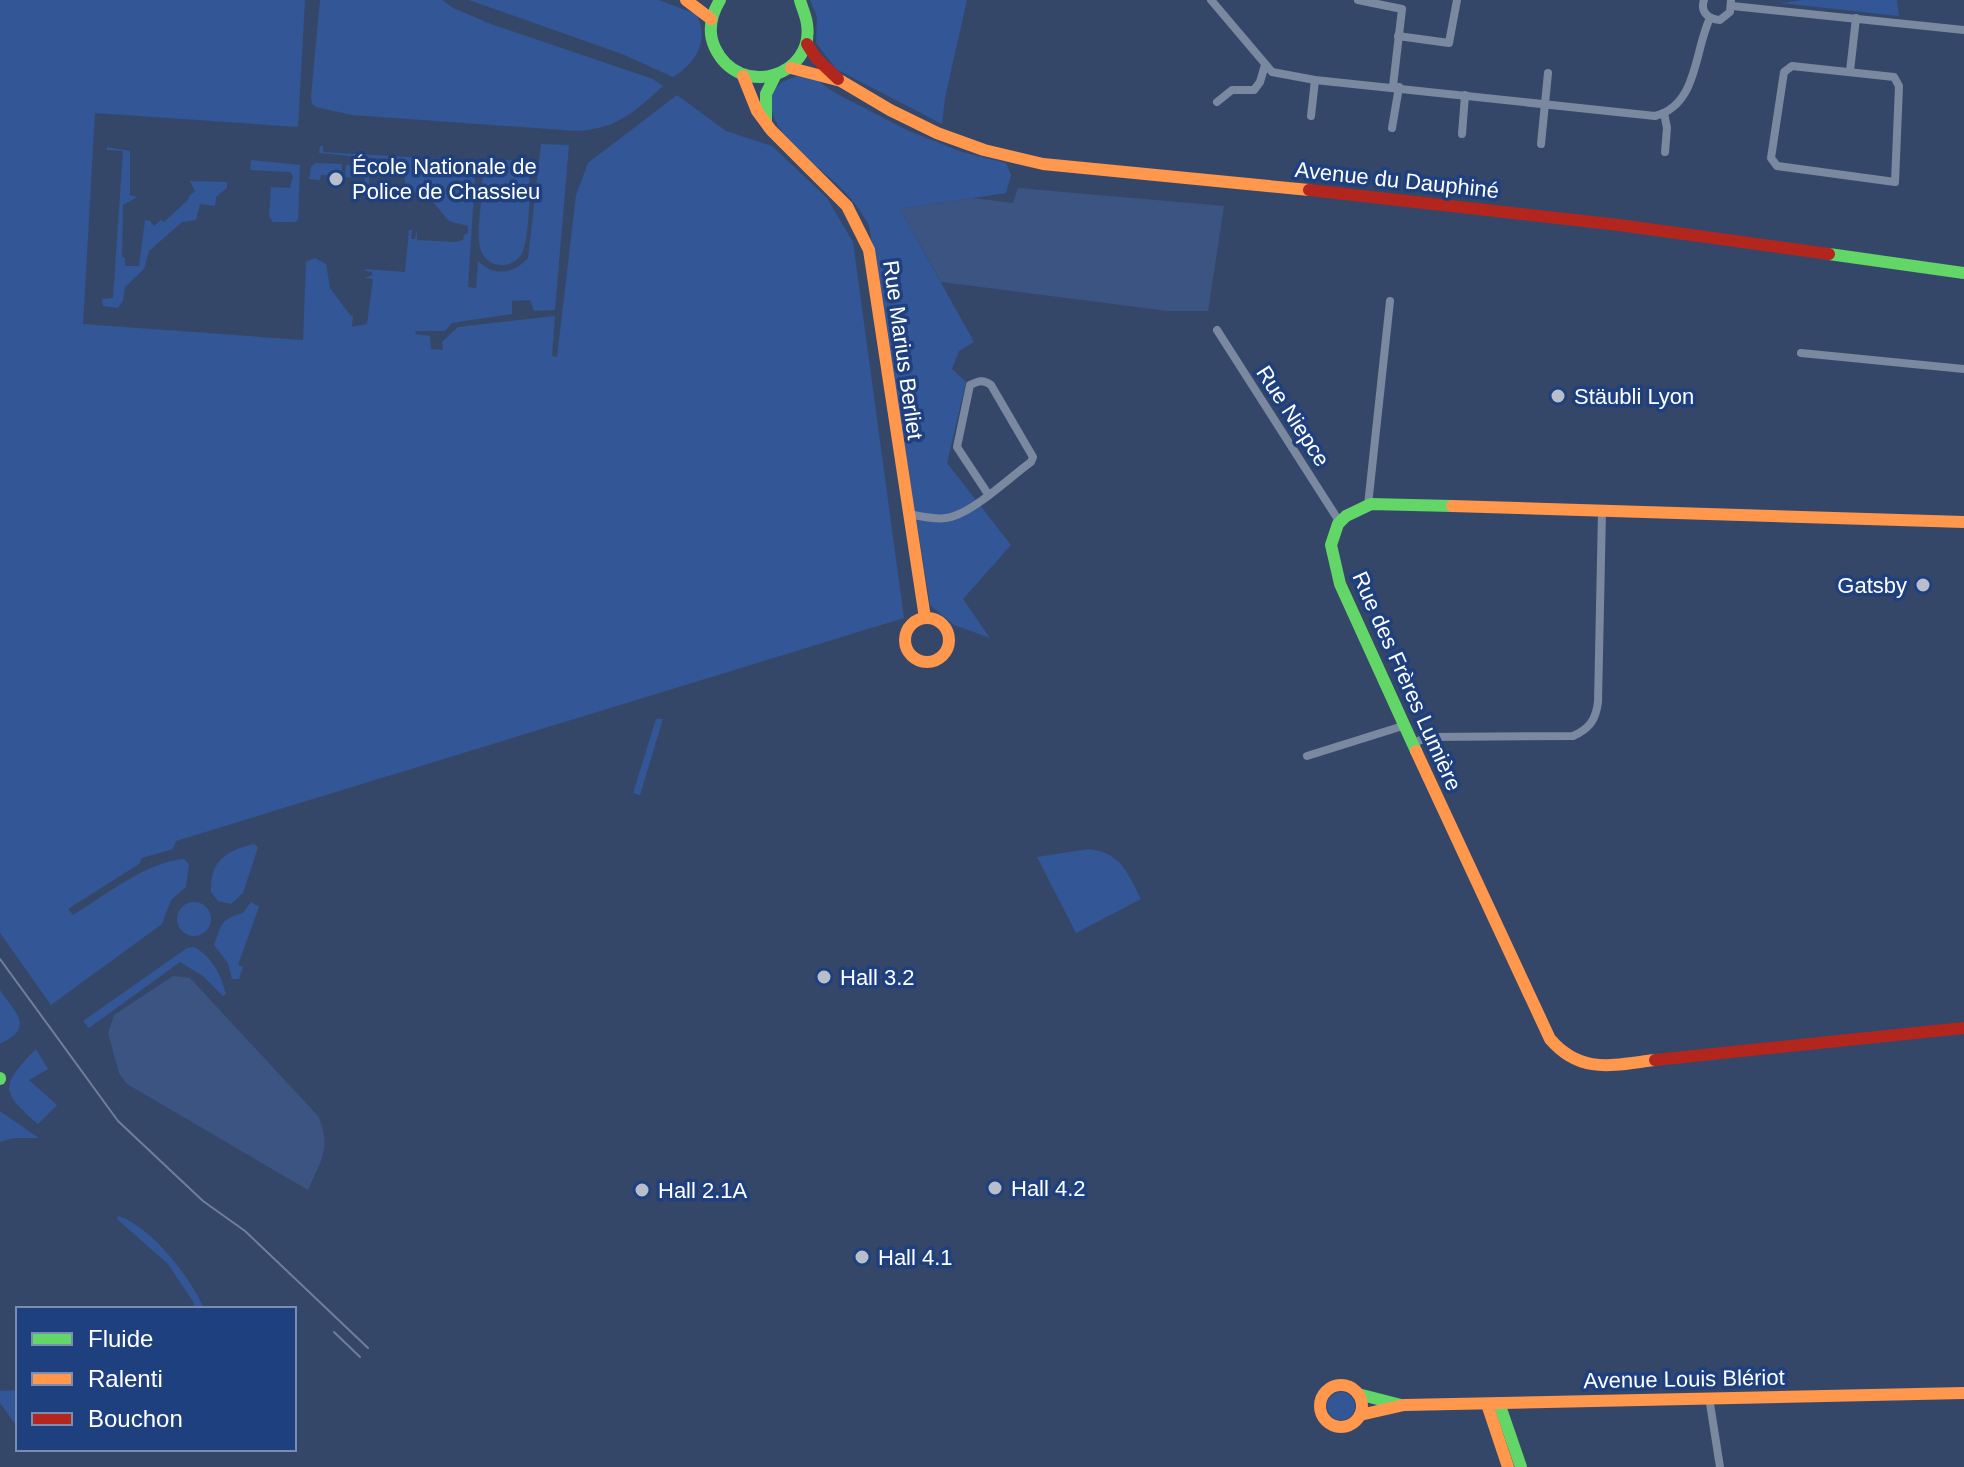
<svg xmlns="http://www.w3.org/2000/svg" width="1964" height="1467" font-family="Arial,sans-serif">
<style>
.green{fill:#325696}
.water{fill:#3c5482}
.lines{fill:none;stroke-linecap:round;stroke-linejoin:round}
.street{stroke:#7a88a0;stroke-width:8}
.fast{stroke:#63d668;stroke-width:12}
.slow{stroke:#ff974d;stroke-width:12}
.jam{stroke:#b3261e;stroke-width:12}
.tram{stroke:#717e98;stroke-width:2}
.poi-dot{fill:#b8bfca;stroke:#1f407f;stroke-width:3}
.labels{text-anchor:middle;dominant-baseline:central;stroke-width:7;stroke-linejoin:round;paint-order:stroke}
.poi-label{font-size:22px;fill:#fff;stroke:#1f407f;text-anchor:start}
.street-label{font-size:22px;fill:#fff;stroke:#1f407f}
</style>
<rect width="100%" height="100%" fill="#354769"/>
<g class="green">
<path d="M0 0H305L298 127 95 113 83 324 303 340 306 262 315 258 326 264 330 288 350 315 353 316 352 327 367 324 373 279 364 278 372 275V272L365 271V269L405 272 409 230H412L411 239H415L417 230V240L455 242 463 240 464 235 468 233V226L449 221 426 194 407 192 403 170 393 160 319 153 320 146H323V152L476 161 468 287 476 288 478 261C494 277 513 274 528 258L541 144 569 145 555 310 534 311 530 300 512 301V314L458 322 452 323 445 331H416L415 334 430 336 431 349 443 350 442 342 458 327 555 316 552 356 557 357 576 195 588 163 677 95 726 131 772 146 827 198 853 242 904 618 176 841 173 849 142 858 139 864 68 909 73 915C104 896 148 861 184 859L189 864 186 887 171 900 162 924 51 1005 0 933Z"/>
<path d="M320 0H442L453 8 491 24 653 79 663 86C634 112 617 129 577 131L352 115 316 107 312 104 311 96Z"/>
<path d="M469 0H659L696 14C711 39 695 64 673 77L622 54Z"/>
<polygon points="810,0 967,0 945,98 942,124 836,69 816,43 817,17"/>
<polygon points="1803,0 1897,0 1899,16 1780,3"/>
<path d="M797 76 814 78 835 93 909 131 962 152 1006 163 1011 175 1006 193 900 209 974 342 959 351 952 369 966 382 947 463 1011 545 963 599 990 638 954 625 930 605 869 225C863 216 858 207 851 199 825 166 767 141 770 93L782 82Z"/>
<polygon points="107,147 130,151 130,195 137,197 123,205 122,257 125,258 125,266 139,266 145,220 150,221 154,226 161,220 164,222 189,199 188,197 195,191 190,181 227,182 227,188 216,197 215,206 200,204 196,220 182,222 149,251 144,269 125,287 123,301 118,308 103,306 102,299 113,298 123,151 107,150"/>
<path d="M488 159 526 161 529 169C530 186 530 241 521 255 516 262 508 266 500 265 470 262 480 221 481 201 482 187 481 172 488 159Z"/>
<polygon points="251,160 300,165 298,220 295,222 273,222 269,216 271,187 290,188 293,176 290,172 250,170"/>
<polygon points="315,163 342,164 341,176 321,175 320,180 309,179 311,167"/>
<polygon points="346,165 365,166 369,170 369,198 364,198 365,178 345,177"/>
<polygon points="656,719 663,719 640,795 633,793"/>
<path d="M254 844 258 847 243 893 231 904 218 901 211 892C210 861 225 851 254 844Z"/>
<path d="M1089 849C1122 853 1127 873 1141 899L1076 933 1037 857Z"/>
<path d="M251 902 259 907 238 965 243 967 239 979H232L228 963 214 945C223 922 220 920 243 913Z"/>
<circle cx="194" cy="919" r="17"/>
<path d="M194 947C213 958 220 973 226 994L223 996 203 976 180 962 89 1028 83 1021 187 948Z"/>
<path d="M0 990C16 1014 35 1027 0 1044Z"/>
<path d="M36 1049 48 1069 29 1080 57 1105 38 1124C0 1091 0 1086 36 1049Z"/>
<polygon points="0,1111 4,1114 39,1138 14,1138 0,1142"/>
<path d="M118 1216C151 1226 191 1278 204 1309H193L194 1303 168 1264 117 1219Z"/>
<polygon points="18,1390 18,1428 0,1403 0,1391"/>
<circle cx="1341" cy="1406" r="14"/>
</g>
<g class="water">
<polygon points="1018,188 1224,206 1208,311 1168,311 941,282 900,209 972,198 1013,203"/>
<path d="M173 976 190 978 318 1116C332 1148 321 1160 308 1190L127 1084 119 1073 108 1033 114 1015Z"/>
</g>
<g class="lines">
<g class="street">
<path d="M1211 0 1272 72 1315 80 1655 116C1698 105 1694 51 1710 18"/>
<polyline points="1358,0 1402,9 1393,86"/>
<path d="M1704 0C1700 12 1708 19 1720 20L1730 12 1731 0"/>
<polyline points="1732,6 1964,30"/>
<polyline points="1398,36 1449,43 1457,0"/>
<polygon points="1792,66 1894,77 1899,86 1895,182 1777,166 1771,158 1784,72"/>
<polyline points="1850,71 1856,18"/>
<polyline points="1217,102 1232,90 1254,90 1260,82 1265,65"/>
<polyline points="1664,113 1667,128 1665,152"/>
<polyline points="1311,116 1315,80"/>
<polyline points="1392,128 1399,87"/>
<polyline points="1462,134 1465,95"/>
<polyline points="1541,144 1548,73"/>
<polyline points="1217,330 1339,521"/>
<polyline points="1801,353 1964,369"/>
<polyline points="1368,505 1390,301"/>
<path d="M908 514C920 516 934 520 946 518 971 515 1010 477 1031 462L1033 457 991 385C983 379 979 381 970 385L957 447 988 494"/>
<path d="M1414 743 1427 737 1573 736C1589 729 1596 720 1598 702L1602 511"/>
<polyline points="1307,756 1406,725"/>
<polyline points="1709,1397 1720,1467"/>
</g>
<g class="fast">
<path d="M720 0C711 15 707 31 715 48 740 100 815 76 807 24 806 16 802 8 800 0"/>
<polyline points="766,121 766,94 775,76"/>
<polyline points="1829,254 1964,273"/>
<polyline points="1416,751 1340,584 1331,545 1338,524 1346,516 1371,504 1452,506"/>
<polyline points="0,1078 0,1079"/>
<polyline points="1358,1394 1401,1405"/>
<polyline points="1499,1403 1521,1467"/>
</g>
<g class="slow">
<polyline points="686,0 711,19"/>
<polyline points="791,68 841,81 890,110 937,133 984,150 1043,164 1309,190"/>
<polyline points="743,76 757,111 771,130 847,206 869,250 925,618"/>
<polyline points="1452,506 1964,522"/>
<circle cx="927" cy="640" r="22"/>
<path d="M1416 751 1550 1039C1581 1075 1613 1065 1655 1060"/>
<circle cx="1341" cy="1406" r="21"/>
<polyline points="1487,1404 1508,1467"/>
<polyline points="1360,1415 1404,1405 1964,1393"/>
</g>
<g class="jam">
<polyline points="807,44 816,58 838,79"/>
<polyline points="1309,190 1619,225 1829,254"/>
<polyline points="1655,1060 1964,1028"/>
</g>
<g class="tram">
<polyline points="0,959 118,1121 203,1201 245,1231 368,1348"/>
<polyline points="334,1332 360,1357"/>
</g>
</g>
<g class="poi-dot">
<circle cx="336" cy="179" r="8"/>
<circle cx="1558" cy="396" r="8"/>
<circle cx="1923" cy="585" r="8"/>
<circle cx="824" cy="977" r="8"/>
<circle cx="995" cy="1188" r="8"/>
<circle cx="642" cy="1190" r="8"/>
<circle cx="862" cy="1257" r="8"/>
</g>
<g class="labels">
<g class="poi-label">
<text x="352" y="166">École Nationale de<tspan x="352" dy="25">Police de Chassieu</tspan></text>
<text x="1574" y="396">Stäubli Lyon</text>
<text x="1907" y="585" text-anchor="end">Gatsby</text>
<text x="840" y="977">Hall 3.2</text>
<text x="1011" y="1188">Hall 4.2</text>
<text x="658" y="1190">Hall 2.1A</text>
<text x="878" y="1257">Hall 4.1</text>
</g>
<g class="street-label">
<text transform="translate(1397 180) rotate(6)">Avenue du Dauphiné</text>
<text transform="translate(903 350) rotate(82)">Rue Marius Berliet</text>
<text transform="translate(1293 416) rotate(57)">Rue Niepce</text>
<text transform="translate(1407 681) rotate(66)">Rue des Frères Lumière</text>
<text transform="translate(1684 1379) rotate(-1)">Avenue Louis Blériot</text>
</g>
</g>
<rect x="16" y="1307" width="280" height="144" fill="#1f407f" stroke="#798cb2" stroke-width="2"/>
<rect x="32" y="1333" width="40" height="12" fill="#63d668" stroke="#798cb2" stroke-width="2"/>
<text x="88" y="1347" font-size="24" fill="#ffffff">Fluide</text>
<rect x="32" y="1373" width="40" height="12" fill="#ff974d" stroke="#798cb2" stroke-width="2"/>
<text x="88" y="1387" font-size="24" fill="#ffffff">Ralenti</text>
<rect x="32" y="1413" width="40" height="12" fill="#b3261e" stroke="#798cb2" stroke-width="2"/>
<text x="88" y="1427" font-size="24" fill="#ffffff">Bouchon</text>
</svg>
